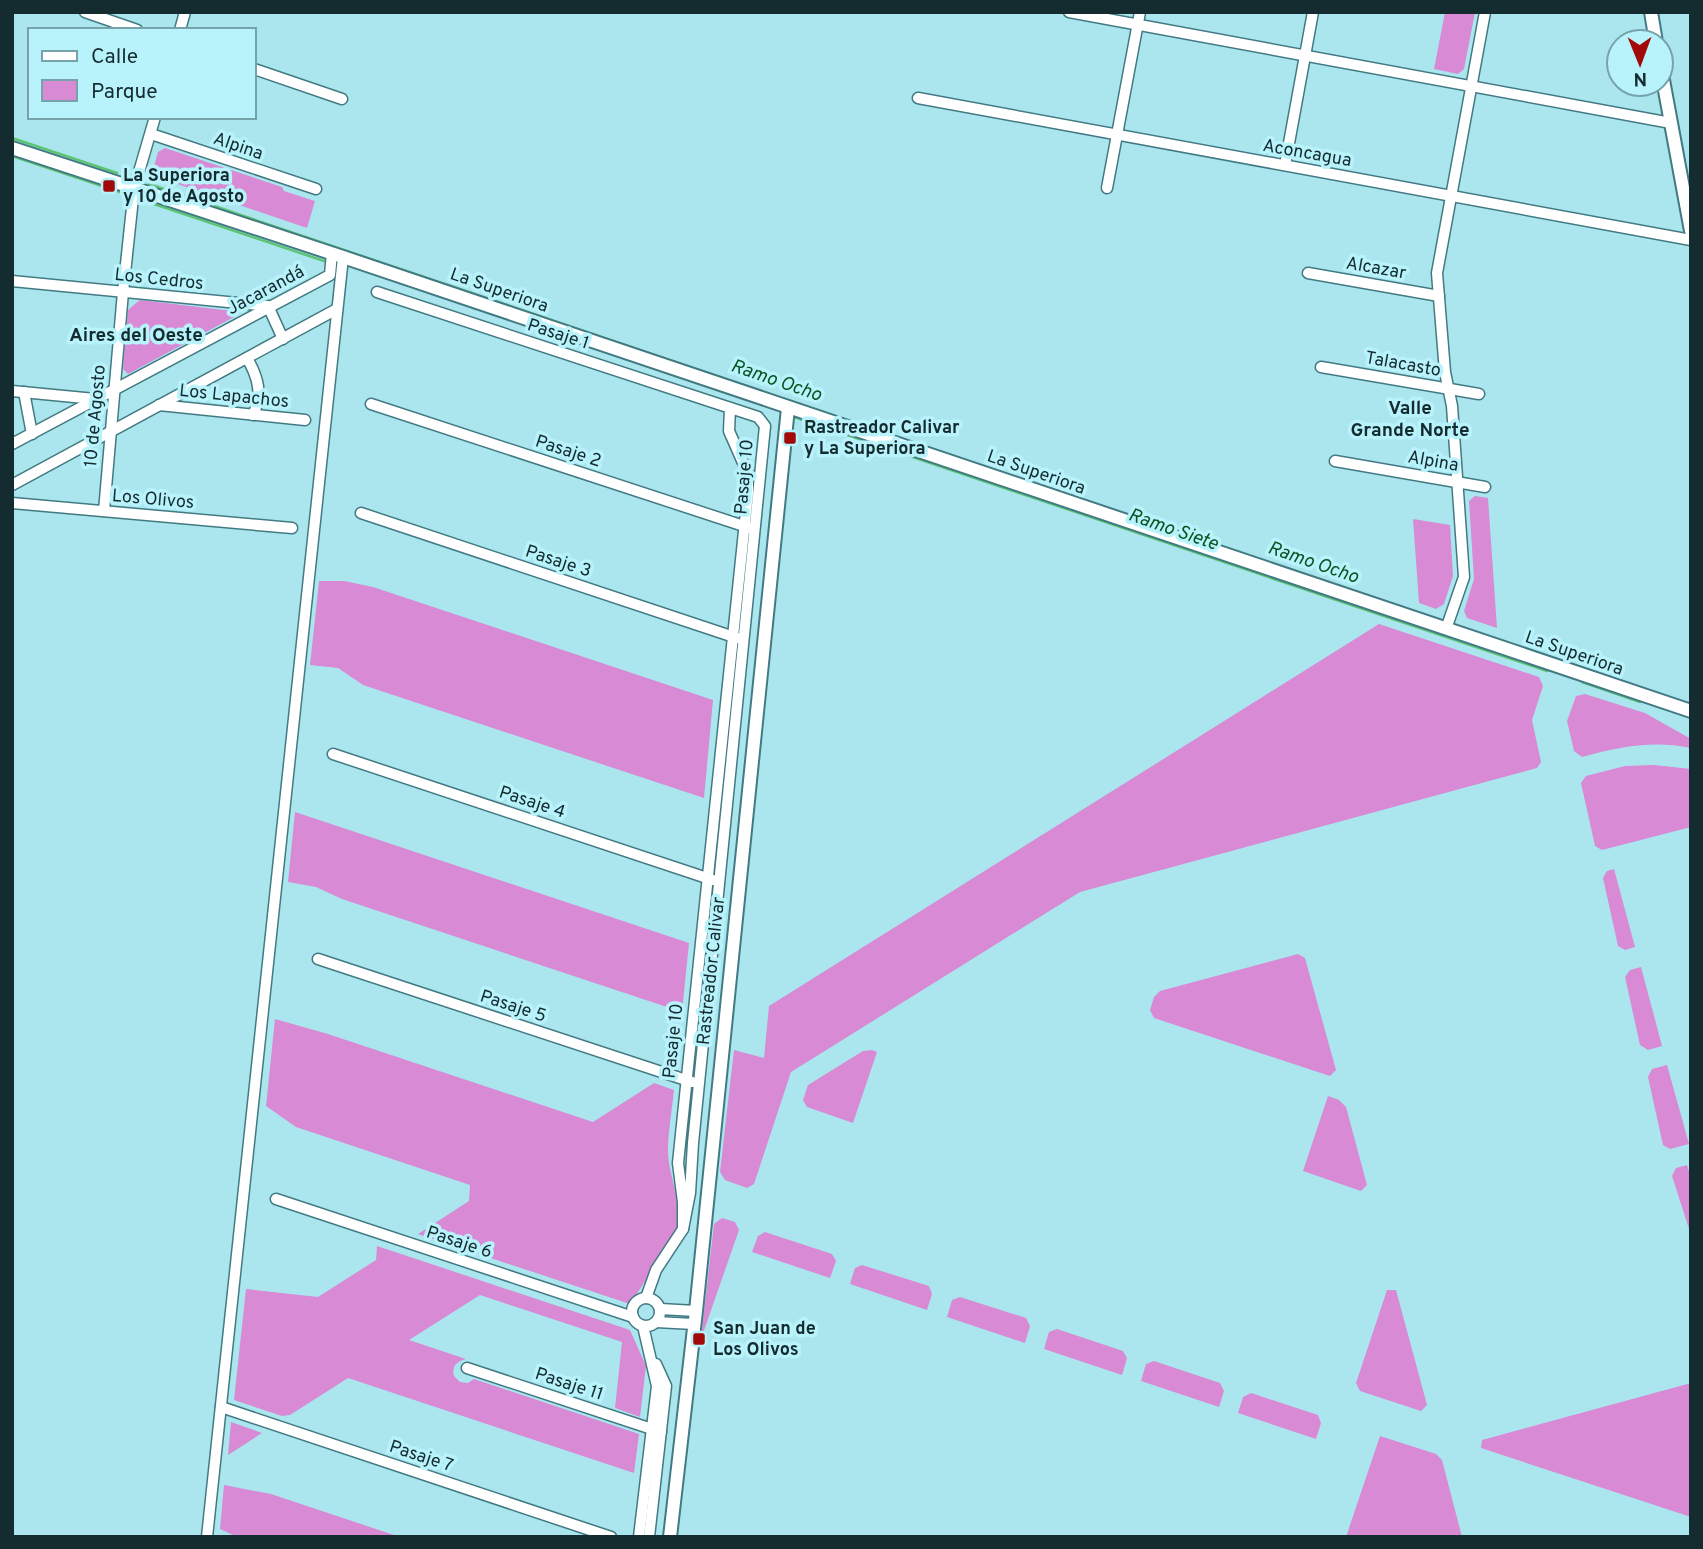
<svg xmlns="http://www.w3.org/2000/svg" width="1703" height="1549" font-family="Overpass,sans-serif">
<style>
.green{fill:#d88ad4}
.lines{fill:none;stroke-linecap:round;stroke-linejoin:round}
.stream{stroke:#5dc473;stroke-width:2.5}
.minor-casing{stroke:#427a83;stroke-width:13}
.tertiary-casing{stroke:#427a83;stroke-width:16}
.minor{stroke:#fff;stroke-width:10}
.tertiary{stroke:#fff;stroke-width:12}
.poi-dot{fill:#a20909;stroke:#b8f3fc;stroke-width:2.5}
.labels{text-anchor:middle;dominant-baseline:central;stroke-width:7;stroke-linejoin:round;paint-order:stroke}
.street-label{font-size:18px;fill:#142b2f;stroke:#b8f3fc}
.poi-label{font-size:18px;font-weight:bold;fill:#142b2f;stroke:#b8f3fc;text-anchor:start}
.neighbourhood-label{font-size:19px;font-weight:bold;fill:#142b2f;stroke:#b8f3fc}
.water-label{font-size:19px;font-style:italic;fill:#075522;stroke:#b8f3fc}
</style>
<rect width="100%" height="100%" fill="#abe6ef"/>
<g class="green">
<polygon points="1445,12 1475,12 1464,69 1458,74 1434,69"/>
<polygon points="165,148 282,187 284,191 315,201 307,228 157,177 153,170 158,152"/>
<polygon points="140,300 232,311 234,317 128,374 123,369 128,310"/>
<polygon points="1475,496 1488,498 1497,628 1467,618 1464,611 1474,579 1469,501"/>
<polygon points="1413,519 1450,525 1453,576 1444,604 1436,609 1419,603"/>
<polygon points="319,581 344,581 373,587 713,700 704,798 363,685 338,668 310,665"/>
<polygon points="1379,624 1539,677 1543,686 1532,720 1541,762 1537,768 1080,892 791,1072 754,1184 747,1188 725,1180 720,1172 734,1050 764,1058 769,1006"/>
<path d="M1585 694 1645 713 1691 739V748C1653 740 1618 747 1582 757L1574 751 1567 721 1576 696Z"/>
<polygon points="1654,765 1691,769 1691,827 1602,850 1595,846 1581,783 1586,776 1625,766"/>
<polygon points="295,812 689,943 682,1012 342,899 316,887 288,882"/>
<polygon points="1614,869 1635,947 1625,950 1618,946 1603,878 1607,871"/>
<polygon points="1298,954 1305,958 1336,1070 1330,1076 1154,1018 1150,1010 1154,997 1160,991"/>
<polygon points="1641,967 1662,1046 1648,1050 1640,1045 1625,977 1630,970"/>
<path d="M275 1019 328 1034 593 1122 654 1083 674 1090C672 1110 668 1132 668 1152 669 1180 685 1206 676 1234L630 1304 418 1234 469 1201 470 1185 296 1127 266 1106Z"/>
<polygon points="872,1050 877,1052 853,1123 807,1107 803,1100 808,1085 863,1051"/>
<polygon points="1667,1065 1689,1144 1670,1149 1663,1145 1648,1077 1652,1069"/>
<polygon points="1328,1096 1339,1100 1346,1107 1367,1185 1361,1191 1303,1171"/>
<polygon points="1687,1165 1691,1178 1691,1235 1672,1176 1676,1168"/>
<polygon points="722,1218 735,1222 739,1230 701,1339 714,1224"/>
<polygon points="765,1232 832,1254 836,1261 830,1278 752,1252 758,1236"/>
<path d="M377 1246 630 1330 646 1366 640 1417 615 1408 622 1342 480 1295 409 1340 466 1359C457 1361 451 1367 454 1376L460 1382 468 1383 474 1379 639 1434 634 1473 348 1378 290 1415 282 1416 234 1400 246 1289 318 1297 376 1260Z"/>
<polygon points="862,1265 929,1286 932,1294 927,1310 850,1284 855,1268"/>
<polygon points="1387,1290 1396,1290 1427,1405 1421,1411 1360,1391 1356,1383"/>
<polygon points="960,1297 1026,1318 1030,1326 1025,1343 947,1317 952,1300"/>
<polygon points="1057,1329 1123,1351 1127,1358 1122,1375 1044,1349 1049,1332"/>
<polygon points="1154,1361 1220,1383 1224,1391 1219,1407 1141,1381 1146,1364"/>
<polygon points="1691,1383 1691,1517 1481,1448 1482,1440"/>
<polygon points="1251,1393 1318,1415 1321,1423 1316,1439 1238,1413 1243,1397"/>
<polygon points="231,1422 262,1433 228,1455"/>
<polygon points="1380,1436 1436,1454 1442,1460 1462,1537 1346,1537"/>
<polygon points="224,1485 271,1494 400,1537 237,1537 220,1529"/>
</g>
<g class="lines">
<g class="stream">
<polyline points="12,138 117,173"/>
<polyline points="12,156 120,192"/>
<polyline points="149,184 1033,483"/>
<polyline points="145,201 327,262"/>
<polyline points="791,416 1547,671"/>
<polyline points="1582,682 1640,702"/>
</g>
<g class="minor-casing">
<g id="minor">
<polyline points="85,12 137,30"/>
<polyline points="1069,12 1671,123"/>
<polyline points="180,30 185,12"/>
<polyline points="254,69 342,99"/>
<polyline points="918,98 1691,240"/>
<polyline points="151,134 316,189"/>
<polyline points="1285,165 1313,12"/>
<polyline points="1107,188 1140,12"/>
<polyline points="1308,273 1439,296"/>
<polyline points="12,281 268,306 283,339"/>
<polyline points="377,292 758,417 765,426 693,1143 690,1193 683,1229 683,1202 678,1163 748,493 748,474 729,431 730,409"/>
<path d="M247 358C258 377 263 394 253 415"/>
<polyline points="1321,367 1479,394"/>
<polyline points="12,391 95,399"/>
<polyline points="24,392 32,434"/>
<polyline points="371,404 750,528"/>
<polyline points="159,405 305,420"/>
<polyline points="12,444 330,275 332,253"/>
<polyline points="1335,461 1485,487"/>
<polyline points="12,485 337,309"/>
<polyline points="12,503 292,528"/>
<polyline points="104,511 123,292 134,189 155,117"/>
<polyline points="361,513 737,638"/>
<polyline points="1446,629 1464,577 1452,406 1445,372 1437,273 1485,12"/>
<polyline points="333,754 713,880"/>
<polyline points="318,959 692,1082"/>
<polyline points="276,1199 633,1317"/>
<polyline points="646,1298 656,1270 683,1229"/>
<circle cx="646" cy="1312" r="14"/>
<polyline points="660,1309 696,1311"/>
<polyline points="656,1322 694,1324"/>
<polyline points="467,1368 661,1432"/>
<polyline points="221,1407 611,1537"/>
<polyline points="207,1537 343,257"/>
<polyline points="639,1537 657,1386 643,1326"/>
<polyline points="649,1537 666,1386 656,1364"/>
</g>
</g>
<g class="tertiary-casing">
<g id="tertiary">
<polyline points="1651,12 1656,42"/>
<polyline points="1661,69 1691,231"/>
<polyline points="12,148 343,257 1691,711"/>
<polyline points="670,1537 696,1311 788,408"/>
</g>
</g>
<use href="#minor" class="minor"/>
<use href="#tertiary" class="tertiary"/>
</g>
<g class="poi-dot">
<rect x="102" y="179" width="14" height="14" rx="3.5"/>
<rect x="783" y="431" width="14" height="14" rx="3.5"/>
<rect x="692" y="1332" width="14" height="14" rx="3.5"/>
</g>
<g class="labels">
<g class="street-label">
<text transform="translate(238 147) rotate(19)">Alpina</text>
<text transform="translate(1307 154) rotate(10)">Aconcagua</text>
<text transform="translate(1376 269) rotate(10)">Alcazar</text>
<text transform="translate(159 280) rotate(6)">Los Cedros</text>
<text transform="translate(266 291) rotate(-28)">Jacarandá</text>
<text transform="translate(499 291) rotate(19)">La Superiora</text>
<text transform="translate(558 335) rotate(18)">Pasaje 1</text>
<text transform="translate(1403 365) rotate(10)">Talacasto</text>
<text transform="translate(234 397) rotate(6)">Los Lapachos</text>
<text transform="translate(96 416) rotate(-85)">10 de Agosto</text>
<text transform="translate(568 452) rotate(18)">Pasaje 2</text>
<text transform="translate(1433 462) rotate(10)">Alpina</text>
<text transform="translate(1036 473) rotate(19)">La Superiora</text>
<text transform="translate(745 477) rotate(-85)">Pasaje 10</text>
<text transform="translate(153 500) rotate(5)">Los Olivos</text>
<text transform="translate(558 562) rotate(18)">Pasaje 3</text>
<text transform="translate(1574 654) rotate(19)">La Superiora</text>
<text transform="translate(532 803) rotate(18)">Pasaje 4</text>
<text transform="translate(712 971) rotate(-84)">Rastreador Calivar</text>
<text transform="translate(513 1007) rotate(18)">Pasaje 5</text>
<text transform="translate(674 1041) rotate(-84)">Pasaje 10</text>
<text transform="translate(459 1243) rotate(18)">Pasaje 6</text>
<text transform="translate(569 1385) rotate(18)">Pasaje 11</text>
<text transform="translate(421 1457) rotate(18)">Pasaje 7</text>
</g>
<g class="poi-label">
<text x="123" y="176">La Superiora<tspan x="123" dy="21">y 10 de Agosto</tspan></text>
<text x="804" y="428">Rastreador Calivar<tspan x="804" dy="21">y La Superiora</tspan></text>
<text x="713" y="1329">San Juan de<tspan x="713" dy="21">Los Olivos</tspan></text>
</g>
<g class="neighbourhood-label">
<text x="136" y="336">Aires del Oeste</text>
<text x="1410" y="409">Valle<tspan x="1410" dy="22">Grande Norte</tspan></text>
</g>
<g class="water-label">
<text transform="translate(776 381) rotate(19)">Ramo Ocho</text>
<text transform="translate(1173 530) rotate(19)">Ramo Siete</text>
<text transform="translate(1313 563) rotate(19)">Ramo Ocho</text>
</g>
</g>
<rect width="1703" height="1549" fill="none" stroke="#142b2f" stroke-width="28"/>
<rect x="28" y="28" width="228" height="91" fill="#b8f3fc" stroke="#76a3aa" stroke-width="2"/>
<rect x="42" y="51" width="35" height="10" fill="#ffffff" stroke="#76a3aa" stroke-width="2"/>
<text x="91" y="63" font-size="21" fill="#142b2f">Calle</text>
<rect x="42" y="80" width="35" height="21" fill="#d88ad4" stroke="#76a3aa" stroke-width="2"/>
<text x="91" y="98" font-size="21" fill="#142b2f">Parque</text>
<g transform="translate(1640 63) rotate(179)"><circle r="33" fill="#b8f3fc" stroke="#76a3aa" stroke-width="2"/>
<path d="M0-5L12 26L0 18L-12 26Z" fill="#a20909"/>
<text y="-10" font-size="19" font-weight="bold" text-anchor="middle" fill="#142b2f">N</text>
</g>
</svg>
